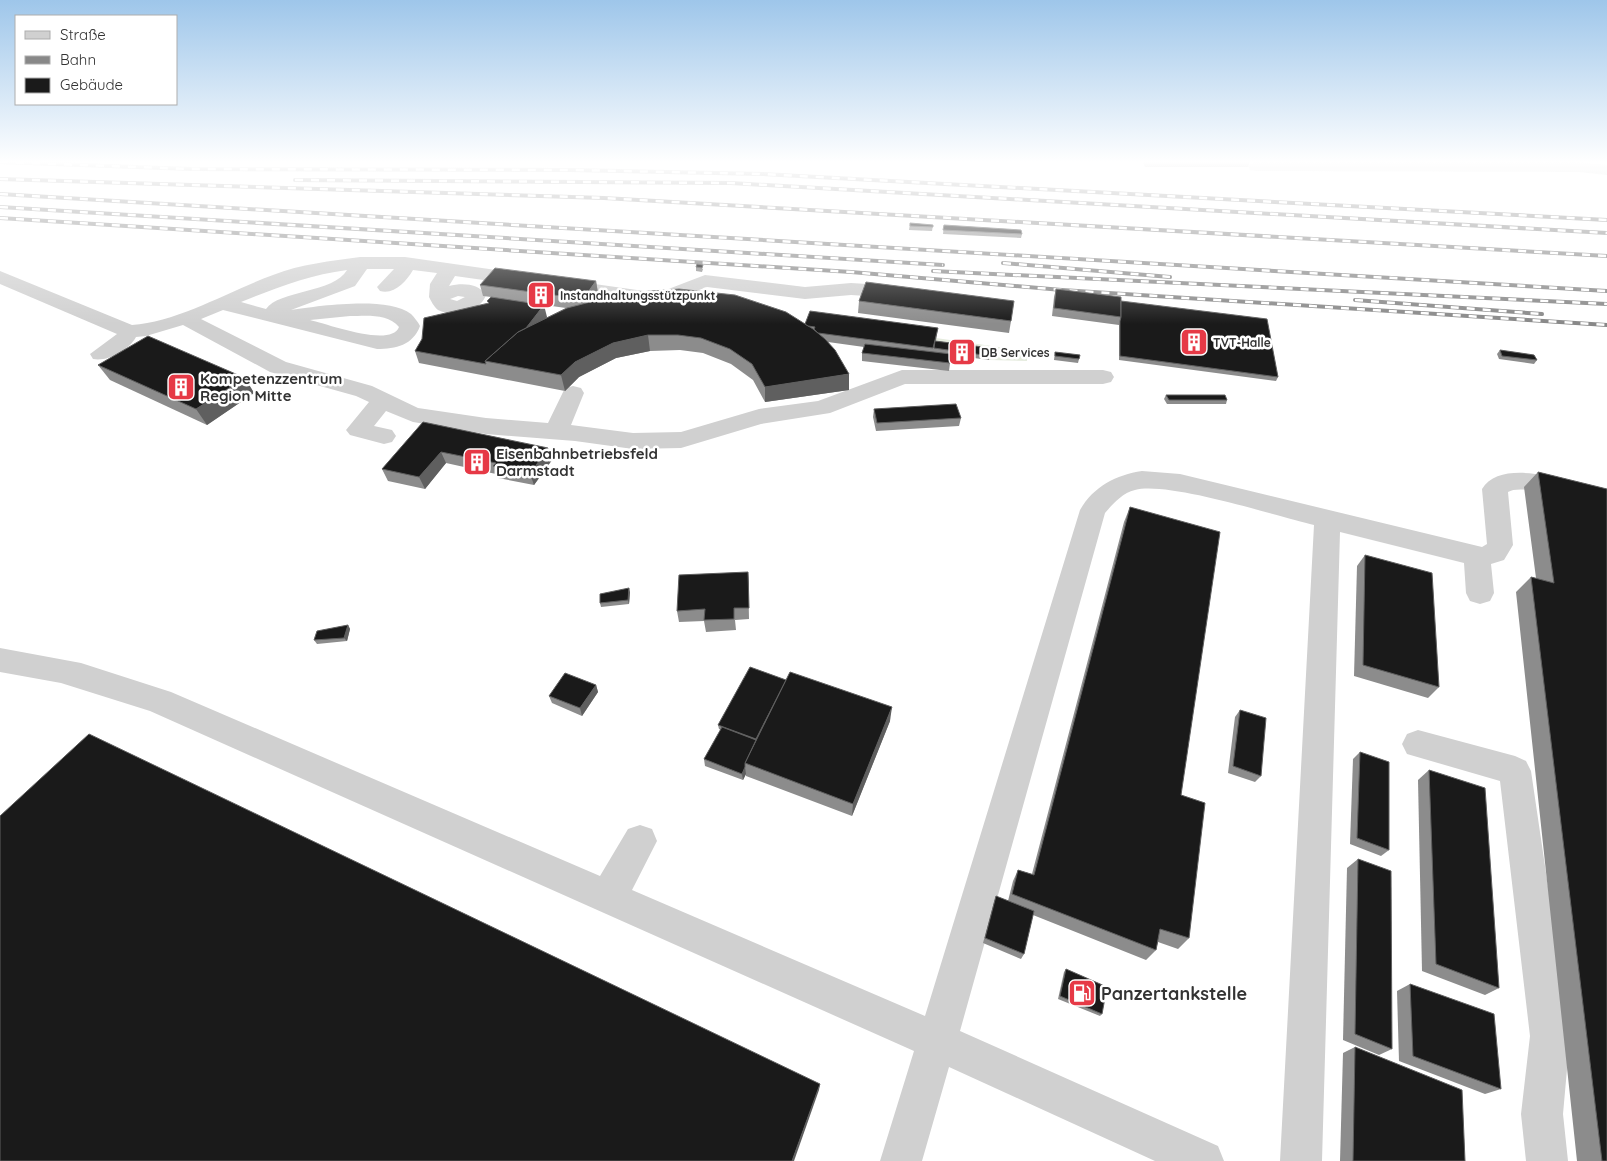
<svg xmlns="http://www.w3.org/2000/svg" width="1607" height="1161" font-family="Quicksand,sans-serif">
<style>
.green{fill:#e6ecdf}
.lines{fill:none;stroke-linecap:round;stroke-linejoin:round}
.minor{fill:#d0d0d0;fill-rule:evenodd}
.rail-casing{stroke:#888;stroke-width:4}
.rail{stroke:#fff;stroke-width:2.5;stroke-dasharray:8;stroke-linecap:butt}
.wall{fill:#8c8c8c;fill-rule:evenodd}
.shaded-wall{fill:#5f5f5f}
.building{fill:#1a1a1a;stroke:#5f5f5f}
.labels{text-anchor:middle;dominant-baseline:central;stroke-width:5;stroke-linejoin:round;paint-order:stroke}
.far-poi-label{font-size:12px;font-weight:bold;fill:#333;stroke:#fff;text-anchor:start}
.poi-label{font-size:15px;font-weight:bold;fill:#333;stroke:#fff;text-anchor:start}
.near-poi-label{font-size:18px;font-weight:bold;fill:#333;stroke:#fff;text-anchor:start}
</style>
<rect width="100%" height="100%" fill="#fff"/>
<polygon class="green" points="936,338 1027,351 1027,361 989,360 990,352 935,345"/>
<g class="lines">
<g class="minor">
<polygon points="1255,161 1579,162 1607,165 1607,175 1579,172 1256,171 1250,170 1248,166"/>
<path d="M360 257H405L658 293 705 275 805 287 851 283 900 286 907 288 910 292 907 296 900 298 851 295 805 299 707 287 659 305 455 276 449 286C462 283 478 283 486 295 480 312 454 318 438 310 434 307 431 301 429 297L430 284 437 273 413 270C406 282 394 295 380 291L377 287 394 269H367L355 286 291 310C319 306 388 296 411 314 414 317 418 322 420 326 413 345 396 349 377 349L223 310 201 319 286 362 372 386 418 408 486 418 548 423 565 388 573 386 581 388 584 393 571 425 633 433 681 432 759 409 818 401 902 370H1103L1111 372 1114 377 1111 382 1103 384H905L830 413 761 424 681 448 633 449 575 441 486 434 413 422 386 411 374 426 392 430 396 436 392 442 384 444 350 435 346 430 369 402 356 396 270 372 183 325 146 336 136 337C129 350 108 362 93 359L90 354 117 334 0 284V271L132 325C178 322 229 291 273 275 301 264 331 261 360 257ZM347 270C334 293 279 290 266 309L241 302C276 288 309 275 347 270ZM458 296 465 297 457 301 450 299ZM350 316C366 316 388 313 399 327 391 348 328 324 310 320Z"/>
<path d="M1142 471 1180 474 1482 547 1487 544 1482 489C1503 455 1576 484 1607 491V509C1588 504 1523 482 1508 492L1513 545 1504 560 1491 564 1494 593 1490 601 1480 604 1470 601 1466 593 1464 563 1340 532 1322 1161H1280L1314 525C1276 516 1168 481 1135 490 1122 493 1113 504 1105 513L960 1031 1218 1146 1224 1161H1155L949 1067 922 1161H880L914 1051 150 711 61 683 0 672V648L81 663 171 692 600 876 628 829 640 825 652 829 657 841 632 890 925 1016 1080 510C1094 486 1116 475 1142 471Z"/>
<polygon points="1418,730 1515,756 1526,761 1531,771 1570,1036 1563,1114 1568,1161 1526,1161 1521,1114 1530,1036 1500,781 1407,754 1402,744 1407,734"/>
</g>
<g class="rail-casing">
<g id="rail">
<polyline points="0,162 191,169 572,170 763,174 1607,220"/>
<polyline points="0,179 604,198 1607,256"/>
<polyline points="295,180 731,183 1607,233"/>
<polyline points="0,194 1607,291"/>
<polyline points="0,207 943,265"/>
<polyline points="0,218 851,272 1062,290 1607,325"/>
<polyline points="1003,263 1170,277"/>
<polyline points="933,271 1607,304"/>
<polyline points="1355,300 1542,314"/>
</g>
</g>
<use href="#rail" class="rail"/>
</g>
<g class="wall">
<polygon points="1142,161 1250,161 1248,167 1145,167"/>
<polygon points="910,223 933,225 932,231 909,230"/>
<polygon points="944,225 1022,234 1021,238 943,234"/>
<polygon points="697,264 703,269 702,272 696,271 696,267"/>
<path d="M596 281 598 293 592 302 805 324 938 328 936 341 991 348 989 360 951 355 949 371 862 361V353L864 347 828 342 849 390 765 402 753 380 731 364 703 353 680 350 650 351 616 358 579 377 565 391 419 363 415 351 488 304 491 297 483 296 480 285ZM523 302 566 308 546 318 547 317Z"/>
<polygon points="1056,289 1121,301 1278,377 1276,381 1119,360 1119,325 1052,316 1054,297"/>
<polygon points="859,301 1011,321 1009,333 858,313"/>
<polygon points="1500,350 1537,360 1534,364 1499,359 1497,354"/>
<polygon points="1055,352 1079,359 1078,363 1054,360"/>
<polygon points="98,365 245,378 254,393 207,425 110,380"/>
<polygon points="1166,395 1227,400 1226,404 1167,404 1164,399"/>
<polygon points="874,409 961,418 959,426 876,431 873,417"/>
<polygon points="423,422 552,460 534,485 498,478 496,474 446,463 425,489 388,481 382,469"/>
<polygon points="1538,472 1607,489 1607,1161 1577,1161 1516,592 1531,577 1536,578 1524,487"/>
<polygon points="1130,507 1181,795 1189,938 1178,949 1158,942 1156,950 1146,960 1033,915 1024,954 1021,959 983,943 994,902 996,896 1008,901 1013,881 1018,870 1032,874 1124,522"/>
<polygon points="1365,555 1439,687 1428,698 1354,676 1357,566"/>
<polygon points="748,572 749,619 735,620 736,630 706,632 704,621 679,622 677,611"/>
<polygon points="630,592 629,604 601,607 600,603"/>
<polygon points="348,625 350,629 347,641 317,644 314,640"/>
<polygon points="596,685 598,692 582,716 552,703 549,696"/>
<polygon points="1240,710 1261,776 1255,782 1228,773 1235,717"/>
<polygon points="890,721 852,816 746,776 746,774 743,780 705,766 704,759 721,730 719,729 718,725"/>
<polygon points="1360,752 1389,850 1381,856 1350,844 1353,759"/>
<polygon points="1429,770 1499,988 1485,995 1422,971 1418,780"/>
<polygon points="1358,859 1392,1049 1379,1055 1343,1040 1347,868"/>
<polygon points="1066,969 1102,1014 1100,1016 1058,999 1064,972"/>
<polygon points="1410,984 1501,1089 1485,1094 1399,1061 1397,991"/>
<polygon points="1355,1047 1465,1161 1340,1161 1343,1053"/>
</g>
<g class="shaded-wall">
<polygon points="596,281 598,293 585,311 583,299"/>
<polygon points="544,305 547,317 530,339 524,330"/>
<polygon points="648,335 650,351 616,358 579,377 565,391 561,375 575,362 613,343"/>
<polygon points="849,374 849,390 765,402 765,387"/>
<polygon points="245,378 254,393 207,425 196,409"/>
<polygon points="548,448 552,460 534,485 530,474"/>
<polygon points="441,452 446,463 425,489 419,477"/>
<polygon points="748,572 749,584 749,619 749,608"/>
<polygon points="629,588 630,592 629,604 628,600"/>
<polygon points="348,625 350,629 347,641 344,638"/>
<polygon points="596,685 598,692 582,716 580,708"/>
<polygon points="892,707 890,721 852,816 853,804"/>
<polygon points="745,767 746,774 743,780 742,774"/>
<polygon points="820,1084 819,1090 794,1161 792,1161"/>
</g>
<g class="building">
<polygon points="910,223 933,225 933,227 910,226"/>
<polygon points="944,225 1021,230 1022,234 943,230"/>
<polygon points="697,264 703,265 702,268 696,267"/>
<polygon points="495,268 596,281 583,299 480,285"/>
<polygon points="866,282 1014,301 1011,321 859,301"/>
<polygon points="679,289 735,295 786,312 813,329 825,339 835,350 849,374 765,387 752,364 730,349 701,338 678,335 648,335 613,343 575,362 561,375 485,361 518,332 567,308 625,293"/>
<polygon points="1056,289 1121,297 1121,317 1054,308"/>
<polygon points="491,297 544,305 526,328 518,332 485,361 486,364 415,351 422,339 424,318 489,303 487,301"/>
<polygon points="1121,301 1267,319 1278,377 1120,356 1120,321 1121,317"/>
<polygon points="810,311 938,328 933,348 818,333 814,329 815,327 808,326 805,324"/>
<polygon points="148,336 245,378 196,409 98,365"/>
<polygon points="935,341 991,348 990,356 934,348"/>
<polygon points="865,344 951,354 950,363 862,353"/>
<polygon points="1500,350 1534,355 1537,360 1502,356"/>
<polygon points="1055,352 1080,355 1079,359 1055,356"/>
<polygon points="1166,395 1225,395 1227,400 1169,400"/>
<polygon points="956,404 961,418 877,423 874,409"/>
<polygon points="423,422 548,448 530,474 493,466 496,463 441,452 419,477 382,469"/>
<polygon points="1538,472 1607,489 1607,1161 1602,1161 1531,577 1554,583"/>
<polygon points="1130,507 1220,532 1181,795 1205,803 1189,938 1160,929 1156,950 1012,894 1018,870 1034,875"/>
<polygon points="1365,555 1432,573 1439,687 1363,665"/>
<polygon points="748,572 749,608 734,608 734,619 704,620 705,609 677,611 679,575"/>
<polygon points="629,588 628,600 600,603 600,594"/>
<polygon points="348,625 344,638 314,640 317,631"/>
<polygon points="750,667 786,680 756,739 718,725"/>
<polygon points="790,672 892,707 853,804 745,763"/>
<polygon points="565,673 596,685 580,708 549,696"/>
<polygon points="1240,710 1266,718 1261,776 1233,766"/>
<polygon points="722,727 756,740 745,763 745,767 742,774 704,759"/>
<polygon points="89,734 820,1084 792,1161 0,1161 0,816"/>
<polygon points="1360,752 1389,762 1389,850 1357,838"/>
<polygon points="1429,770 1485,788 1499,988 1436,964"/>
<polygon points="1358,859 1391,871 1392,1049 1355,1034"/>
<polygon points="996,896 1034,911 1024,954 985,938"/>
<polygon points="1066,969 1107,987 1102,1014 1060,996"/>
<polygon points="1410,984 1494,1014 1501,1089 1413,1056"/>
<polygon points="1355,1047 1462,1090 1465,1161 1353,1161"/>
</g>
<linearGradient id="sky" x2="0" y2="1"><stop stop-color="#9ec6ea"/><stop offset="0.5" stop-color="#fff"/><stop offset="1" stop-color="#fff" stop-opacity="0"/></linearGradient>
<rect width="1607" height="324" fill="url(#sky)"/>
<defs>
<g id="building-square" transform="scale(1.4375)"><rect x="-9" y="-9" width="18" height="18" rx="4" fill="#e63946" stroke="#fff"/><path d="M-4-6H4V6H1V3H-1V6H-4ZM-2.5-4.3h1.7v1.8h-1.7ZM.8-4.3h1.7v1.8H.8ZM-2.5-1h1.7V.8h-1.7ZM.8-1h1.7V.8H.8Z" fill="#fff"/></g>
<g id="fuel-square" transform="scale(1.4375)"><rect x="-9" y="-9" width="18" height="18" rx="4" fill="#e63946" stroke="#fff"/><path d="M-5.5-6h7V0h2V4h1.3V-2.5L3-4.5l.8-.8L6-3V5H2.5V1h-1V6h-7ZM-4.2-4.7v3.2H.2V-4.7Z" fill="#fff"/></g>
</defs>
<g fill-rule="evenodd">
<use href="#building-square" x="541" y="295"/>
<use href="#building-square" x="1194" y="342"/>
<use href="#building-square" x="962" y="352"/>
<use href="#building-square" x="181" y="387"/>
<use href="#building-square" x="477" y="462"/>
<use href="#fuel-square" x="1082" y="993"/>
</g>
<g class="labels">
<g class="far-poi-label">
<text x="560" y="295">Instandhaltungsstützpunkt</text>
<text x="1213" y="342">TVT-Halle</text>
<text x="981" y="352">DB Services</text>
</g>
<g class="poi-label">
<text x="200" y="378">Kompetenzzentrum<tspan x="200" dy="17">Region Mitte</tspan></text>
<text x="496" y="453">Eisenbahnbetriebsfeld<tspan x="496" dy="17">Darmstadt</tspan></text>
</g>
<g class="near-poi-label">
<text x="1101" y="993">Panzertankstelle</text>
</g>
</g>
<rect x="15" y="15" width="162" height="90" fill="#ffffff" stroke="#adadad"/>
<rect x="25" y="31" width="25" height="8" fill="#d0d0d0" stroke="#adadad"/>
<text x="60" y="40" font-size="15" fill="#333333">Straße</text>
<rect x="25" y="56" width="25" height="8" fill="#888888" stroke="#adadad"/>
<text x="60" y="65" font-size="15" fill="#333333">Bahn</text>
<rect x="25" y="78" width="25" height="15" fill="#1a1a1a" stroke="#adadad"/>
<text x="60" y="90" font-size="15" fill="#333333">Gebäude</text>
</svg>
